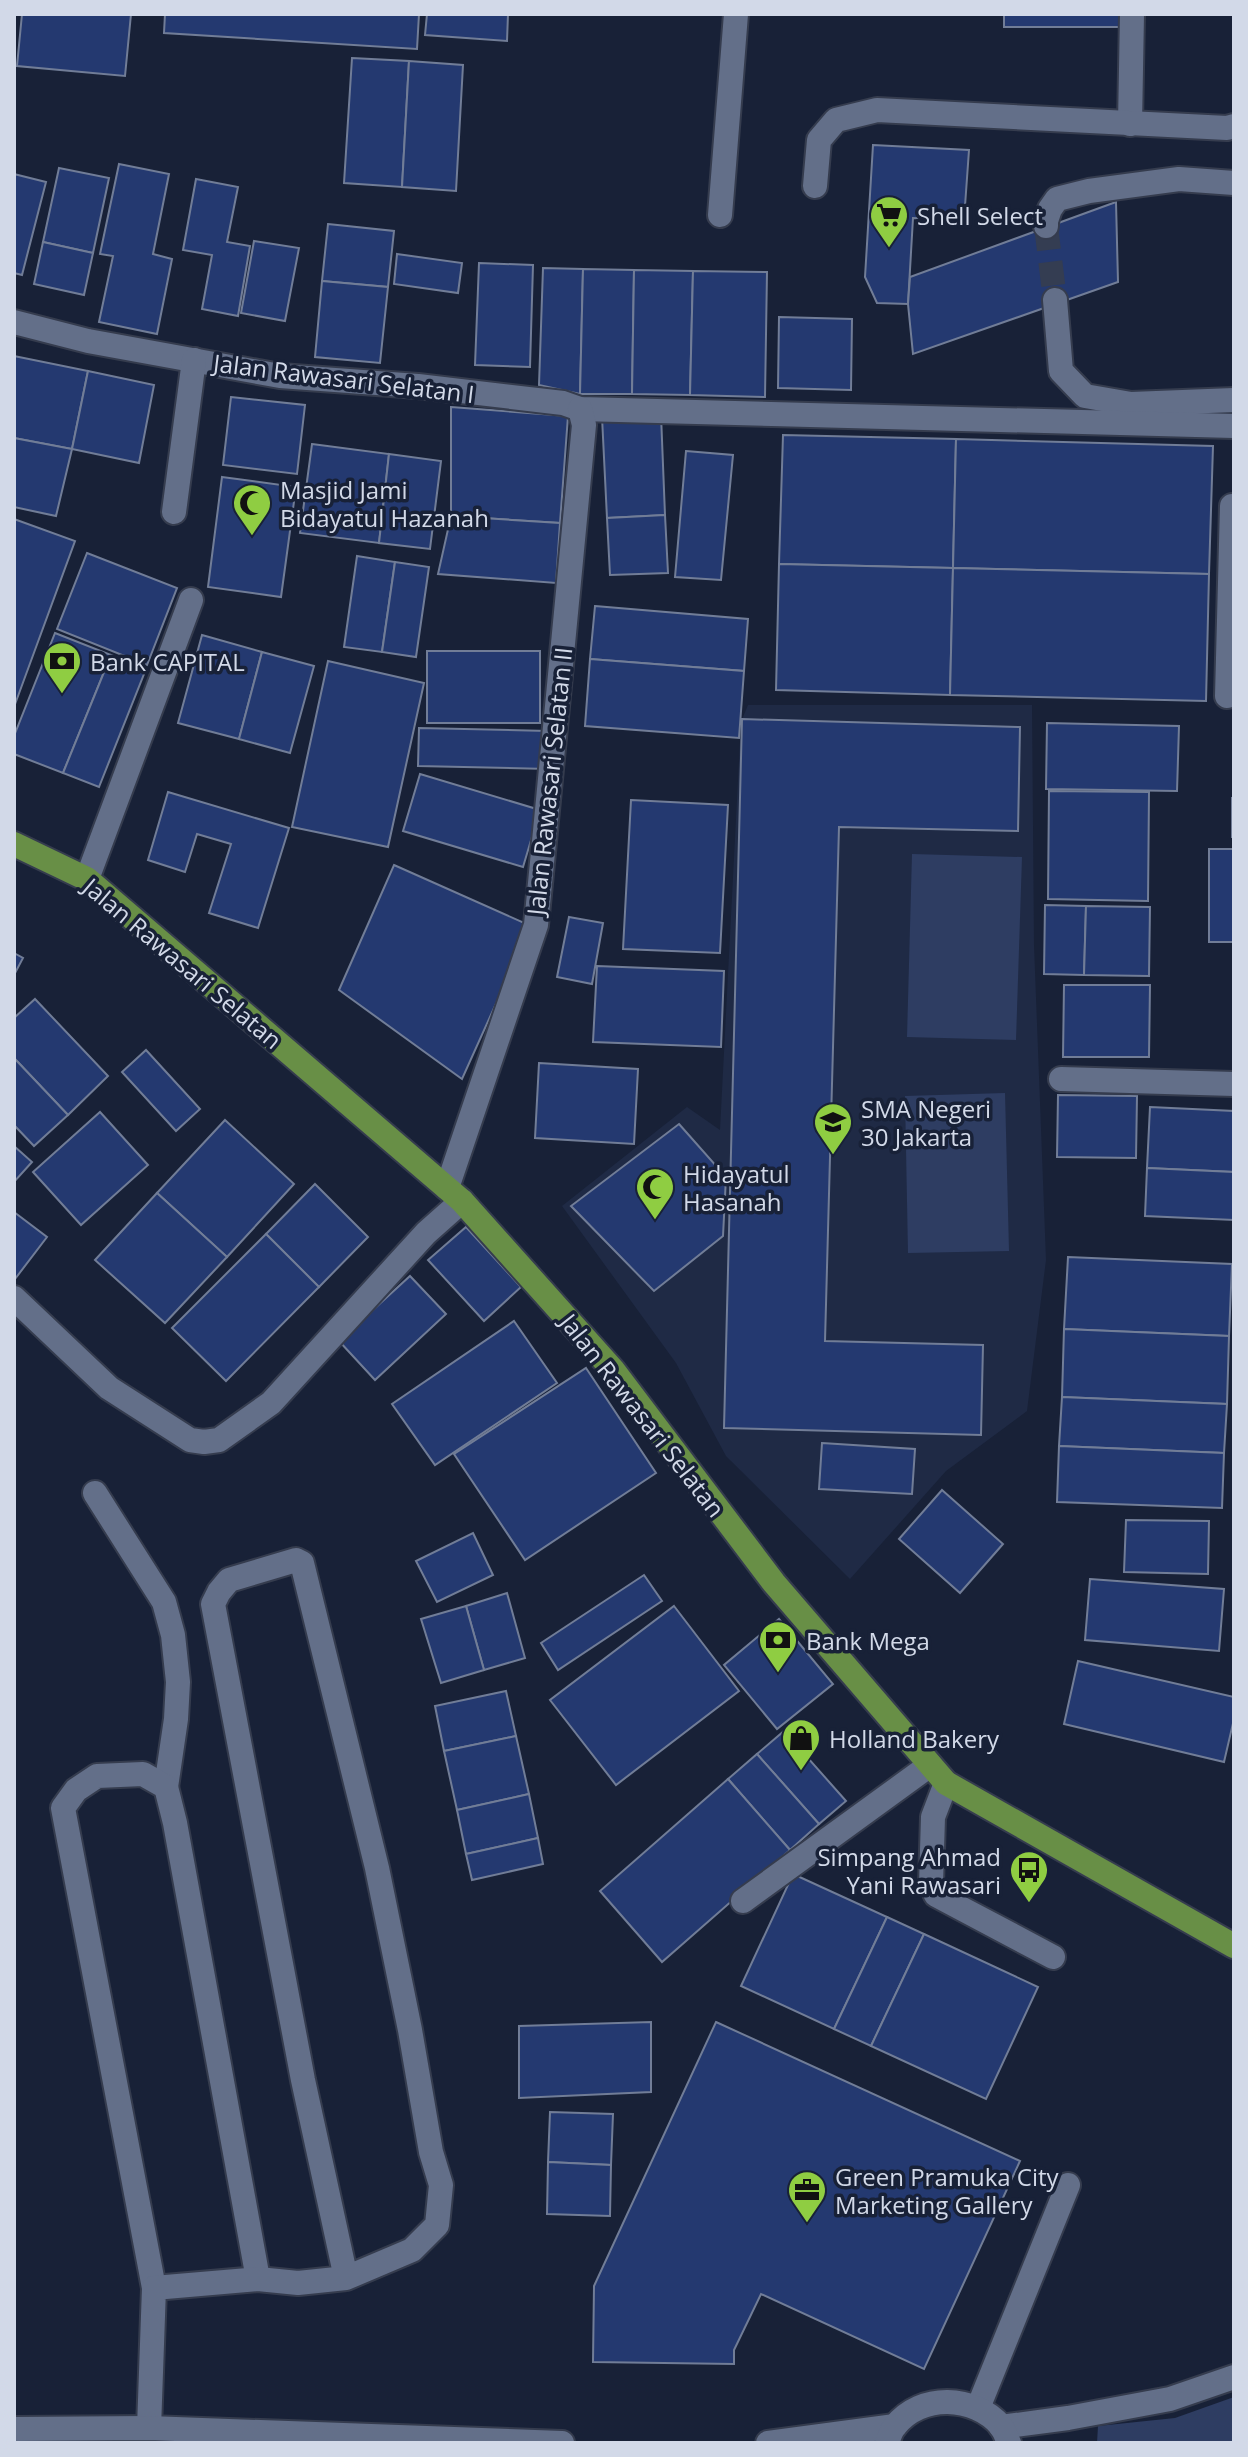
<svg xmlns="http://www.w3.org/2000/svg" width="1248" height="2457" font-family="'Open Sans',sans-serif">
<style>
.built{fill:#1f2a45}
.green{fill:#2e3d62}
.building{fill:#243970;stroke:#717d97;stroke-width:2}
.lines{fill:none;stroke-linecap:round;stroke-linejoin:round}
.minor-tunnel{stroke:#343d52;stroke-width:24;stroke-dasharray:24 12;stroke-linecap:butt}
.minor-casing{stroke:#353c4e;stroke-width:28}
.major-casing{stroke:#353c4e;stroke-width:28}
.minor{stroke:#636f89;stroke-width:24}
.major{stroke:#688f46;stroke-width:24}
.labels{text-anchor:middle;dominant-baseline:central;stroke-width:7;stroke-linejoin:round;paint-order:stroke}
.poi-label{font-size:24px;fill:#d2d9e8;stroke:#182137;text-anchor:start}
.street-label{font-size:24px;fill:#d2d9e8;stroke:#182137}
</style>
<rect width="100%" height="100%" fill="#182137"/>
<polygon class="built" points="748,705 1032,705 1034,945 1046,1260 1027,1411 946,1471 850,1579 726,1456 676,1363 562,1206 687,1107 720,1130 741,722"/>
<g class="green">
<polygon points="912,854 1022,857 1016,1040 907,1037"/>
<polygon points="1005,1093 1009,1251 908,1253 905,1096"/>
<polygon points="1234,2397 1234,2443 1097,2443 1098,2426 1175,2418"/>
</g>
<g class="building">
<polygon points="22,14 131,14 125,76 17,66"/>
<polygon points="165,14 419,14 417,49 164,33"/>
<polygon points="427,14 508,14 507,41 425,35"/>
<rect x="1004" y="14" width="119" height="13"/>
<polygon points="352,58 409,61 402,187 344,183"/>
<polygon points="409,61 463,65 456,191 402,187"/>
<polygon points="873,145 969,150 964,220 913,218 908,304 877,303 865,277"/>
<polygon points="119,164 169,174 153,254 172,259 157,334 99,322 113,256 100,254"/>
<polygon points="59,168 109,178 93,253 43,242"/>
<polygon points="14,174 46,182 22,275 14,273"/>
<polygon points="196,179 238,187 227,242 250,246 238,316 202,309 212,255 183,250"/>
<polygon points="1116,202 1118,282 913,354 908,304 910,277"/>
<polygon points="328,224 394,231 388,287 322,281"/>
<polygon points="254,241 299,248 285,321 241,313"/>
<polygon points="43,242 93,253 84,295 34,284"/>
<polygon points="397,254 462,263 458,293 394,284"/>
<polygon points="479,263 533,265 530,367 475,365"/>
<polygon points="543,268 583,269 580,394 539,385"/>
<polygon points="583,269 634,270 632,394 580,394"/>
<polygon points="634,270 693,271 690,395 632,394"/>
<polygon points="693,271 767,272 765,397 690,395"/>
<polygon points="322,281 388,287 380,363 315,357"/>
<polygon points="779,317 852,319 851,390 778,388"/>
<polygon points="14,356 88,371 72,449 14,438"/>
<polygon points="88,371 154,385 139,463 72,449"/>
<polygon points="231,397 305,405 297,474 223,465"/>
<polygon points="451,407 568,416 560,523 451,516"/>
<polygon points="661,415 665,515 607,518 602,417"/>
<polygon points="783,435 956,439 953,568 779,564"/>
<polygon points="14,438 72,449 56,516 14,507"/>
<polygon points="956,439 1213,446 1209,574 953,568"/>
<polygon points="312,444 389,454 379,543 300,533"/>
<polygon points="686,451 733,455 721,580 675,577"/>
<polygon points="389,454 441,461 430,549 379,543"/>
<polygon points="222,477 296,487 281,597 208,587"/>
<polygon points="665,515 668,573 610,575 607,518"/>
<polygon points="451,516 560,523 556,583 438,574"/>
<polygon points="14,519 75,541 14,707"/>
<polygon points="87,553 177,588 147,665 57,629"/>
<polygon points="357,556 395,562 382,652 344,647"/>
<polygon points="395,562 429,567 416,657 382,652"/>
<polygon points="779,564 953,568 950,695 776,690"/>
<polygon points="953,568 1209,574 1206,701 950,695"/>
<polygon points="595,606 748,619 744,671 590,659"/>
<polygon points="55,633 111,655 63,773 14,754 14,736"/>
<polygon points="202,635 262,652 239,739 178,723"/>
<rect x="427" y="651" width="113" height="72"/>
<polygon points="262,652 314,666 290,753 239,739"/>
<polygon points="111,655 146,669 99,787 63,773"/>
<polygon points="590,659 744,671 739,738 585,726"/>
<polygon points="328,661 424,683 388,847 292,827"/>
<polygon points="742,719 1020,727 1018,831 839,827 825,1341 983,1345 981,1435 724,1428"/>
<polygon points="1047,723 1179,726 1177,791 1046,789"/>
<polygon points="419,728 548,731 548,769 418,766"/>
<polygon points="420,774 540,810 523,867 403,831"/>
<polygon points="1049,791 1149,792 1148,901 1048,899"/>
<polygon points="168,792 289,828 258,928 209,913 231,844 197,834 185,872 148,860"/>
<rect x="1232" y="798" width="2" height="39"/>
<polygon points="631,800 728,805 720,953 623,949"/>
<rect x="1209" y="849" width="25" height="93"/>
<polygon points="394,865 531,926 462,1079 339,990"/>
<polygon points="1045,905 1086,906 1084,975 1044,974"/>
<polygon points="1086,906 1150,907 1149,976 1084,975"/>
<polygon points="569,917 603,923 592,984 557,977"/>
<polygon points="14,953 23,958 14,975"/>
<polygon points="597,966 724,971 721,1047 593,1042"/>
<polygon points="1064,985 1150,985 1149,1057 1063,1057"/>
<polygon points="35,999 108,1076 68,1115 14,1058 14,1018"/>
<polygon points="146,1050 200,1109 176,1131 122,1072"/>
<polygon points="14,1058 68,1115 34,1146 14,1125"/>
<polygon points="539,1063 638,1069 634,1144 535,1138"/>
<polygon points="1058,1095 1137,1096 1136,1158 1057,1157"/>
<polygon points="1150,1107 1234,1111 1234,1172 1147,1168"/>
<polygon points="100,1112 148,1165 81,1225 33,1172"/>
<polygon points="225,1120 294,1184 227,1257 157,1193"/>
<polygon points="679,1124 726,1177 723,1236 654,1291 571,1206"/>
<polygon points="14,1146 32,1162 14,1182"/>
<polygon points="1147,1168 1234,1172 1234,1220 1145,1216"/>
<polygon points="315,1184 368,1237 319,1287 266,1234"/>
<polygon points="157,1193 227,1257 165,1323 95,1260"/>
<polygon points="14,1212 47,1237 15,1279 14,1278"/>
<polygon points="466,1227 521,1287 484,1321 428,1260"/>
<polygon points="266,1234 319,1287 226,1381 172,1328"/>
<polygon points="1068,1257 1232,1264 1229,1336 1064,1329"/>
<polygon points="410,1276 446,1314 375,1380 339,1341"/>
<polygon points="514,1321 557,1383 435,1465 392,1404"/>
<polygon points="1064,1329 1229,1336 1227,1404 1062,1397"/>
<polygon points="586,1368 656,1473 525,1560 454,1454"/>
<polygon points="1062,1397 1227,1404 1224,1453 1059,1446"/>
<polygon points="822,1443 915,1449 912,1494 819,1489"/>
<polygon points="1059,1446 1224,1453 1222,1508 1057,1502"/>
<polygon points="942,1490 1003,1544 960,1593 899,1539"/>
<polygon points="1126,1520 1209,1521 1208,1574 1124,1572"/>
<polygon points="473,1533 493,1575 437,1602 416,1561"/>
<polygon points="644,1575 662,1601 558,1670 541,1643"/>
<polygon points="1090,1579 1224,1589 1219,1651 1085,1640"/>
<polygon points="507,1593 525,1658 484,1670 466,1606"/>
<polygon points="466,1606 484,1670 441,1683 421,1619"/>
<polygon points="674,1606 739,1691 616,1785 550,1700"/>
<polygon points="779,1619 833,1684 777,1729 724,1665"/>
<polygon points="1078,1661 1234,1697 1234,1719 1224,1762 1064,1724"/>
<polygon points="506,1691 516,1736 444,1751 435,1706"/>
<polygon points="784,1731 846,1801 819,1824 757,1754"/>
<polygon points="516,1736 529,1794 457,1810 444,1751"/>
<polygon points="757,1754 819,1824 790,1850 728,1779"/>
<polygon points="728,1779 790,1850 662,1962 600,1891"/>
<polygon points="529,1794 538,1838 466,1854 457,1810"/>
<polygon points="538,1838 543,1864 472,1880 466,1854"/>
<polygon points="793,1874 887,1917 834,2029 741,1986"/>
<polygon points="887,1917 924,1934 871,2046 834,2029"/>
<polygon points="924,1934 1038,1987 986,2099 871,2046"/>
<polygon points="651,2022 651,2092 519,2098 519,2026"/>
<polygon points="716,2022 1020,2161 924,2369 761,2294 734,2350 734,2364 593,2362 594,2286"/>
<polygon points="550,2112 613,2114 611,2165 548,2162"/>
<polygon points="548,2162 611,2165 610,2216 547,2214"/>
</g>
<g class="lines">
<polyline class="minor-tunnel" points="1046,226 1055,300"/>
<g class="minor-casing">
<g id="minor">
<polyline points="1130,124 1132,14"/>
<polyline points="815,186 819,140 836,120 877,110 1227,128 1234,126"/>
<polyline points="720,215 736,14"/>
<polyline points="1046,226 1046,221 1050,209 1057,199 1089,191 1179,179 1234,183"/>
<polyline points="1055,300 1061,371 1085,396 1131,404 1234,400"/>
<polyline points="14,322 88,341 280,376 418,386 563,403 580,409 1234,426"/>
<polyline points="174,512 194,360"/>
<polyline points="1227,696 1232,506"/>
<polyline points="87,879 191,600"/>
<polyline points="1061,1079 1234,1084"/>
<polyline points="447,1188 536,925 584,425 580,409"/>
<polyline points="14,1298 109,1388 190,1440 204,1442 219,1440 271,1403 426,1233 462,1201"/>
<polyline points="95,1493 164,1602 173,1635 178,1682 176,1719 166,1787"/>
<polyline points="946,1783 933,1817 931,1884 936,1895 1053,1957"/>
<polyline points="743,1901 930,1765"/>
<polyline points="154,2288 63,1808 76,1790 97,1776 143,1774 166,1787 175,1823 258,2279"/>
<polyline points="978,2408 1068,2185"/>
<polyline points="1001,2427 1068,2418 1170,2399 1234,2377"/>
<polyline points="149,2428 154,2288 258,2279 298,2283 346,2278 303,2080 213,1604 219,1592 229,1580 296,1560 302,1563 377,1868 410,2030 431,2152 441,2185 437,2225 412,2250 346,2278"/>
<polyline points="14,2429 149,2428 562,2443"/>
<polyline points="768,2443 895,2426"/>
<path d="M887 2443C889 2438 891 2430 895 2426 921 2393 974 2395 1001 2426 1004 2430 1007 2438 1009 2443"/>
</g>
</g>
<g class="major-casing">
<polyline id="major" points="14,844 87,879 462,1201 613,1370 774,1583 946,1783 1234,1946"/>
</g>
<use href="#minor" class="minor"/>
<use href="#major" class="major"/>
</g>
<defs>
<g id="supermarket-pin" transform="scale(2)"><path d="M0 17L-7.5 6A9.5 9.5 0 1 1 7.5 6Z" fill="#8fcd42" stroke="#182137"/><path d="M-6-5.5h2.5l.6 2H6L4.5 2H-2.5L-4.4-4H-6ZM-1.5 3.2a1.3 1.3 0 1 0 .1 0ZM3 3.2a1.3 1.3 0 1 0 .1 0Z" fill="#111"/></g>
<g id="mosque-pin" transform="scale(2)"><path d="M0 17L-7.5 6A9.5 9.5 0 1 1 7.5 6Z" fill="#8fcd42" stroke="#182137"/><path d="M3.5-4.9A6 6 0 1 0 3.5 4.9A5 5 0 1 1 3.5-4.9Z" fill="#111"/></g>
<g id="bank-pin" transform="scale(2)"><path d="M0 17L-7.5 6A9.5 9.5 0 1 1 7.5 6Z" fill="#8fcd42" stroke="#182137"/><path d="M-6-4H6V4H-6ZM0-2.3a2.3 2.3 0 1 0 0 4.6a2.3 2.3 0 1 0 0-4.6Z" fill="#111"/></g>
<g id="school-pin" transform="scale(2)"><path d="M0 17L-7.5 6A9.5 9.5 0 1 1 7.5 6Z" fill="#8fcd42" stroke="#182137"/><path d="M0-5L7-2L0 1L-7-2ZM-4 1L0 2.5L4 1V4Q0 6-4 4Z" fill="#111"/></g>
<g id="shop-pin" transform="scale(2)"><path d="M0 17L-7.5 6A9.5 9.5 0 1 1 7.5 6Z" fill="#8fcd42" stroke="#182137"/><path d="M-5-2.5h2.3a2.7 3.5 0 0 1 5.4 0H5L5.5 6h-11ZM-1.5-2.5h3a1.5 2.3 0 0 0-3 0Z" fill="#111"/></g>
<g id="bus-pin" transform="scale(2)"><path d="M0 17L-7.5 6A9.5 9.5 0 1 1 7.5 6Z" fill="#8fcd42" stroke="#182137"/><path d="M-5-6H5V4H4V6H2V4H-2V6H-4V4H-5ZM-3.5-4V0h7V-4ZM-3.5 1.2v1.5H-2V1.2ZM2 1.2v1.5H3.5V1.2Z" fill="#111"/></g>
<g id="office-pin" transform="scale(2)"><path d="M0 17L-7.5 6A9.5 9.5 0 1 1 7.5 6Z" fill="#8fcd42" stroke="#182137"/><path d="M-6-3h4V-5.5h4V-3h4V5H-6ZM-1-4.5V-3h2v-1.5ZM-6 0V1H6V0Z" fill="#111"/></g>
</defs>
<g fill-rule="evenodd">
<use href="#supermarket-pin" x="889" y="215"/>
<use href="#mosque-pin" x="252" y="503"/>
<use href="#bank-pin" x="62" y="661"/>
<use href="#school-pin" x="833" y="1122"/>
<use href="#mosque-pin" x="655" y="1187"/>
<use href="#bank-pin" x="778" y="1640"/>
<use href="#shop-pin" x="801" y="1738"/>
<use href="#bus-pin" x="1029" y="1870"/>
<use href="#office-pin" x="807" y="2190"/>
</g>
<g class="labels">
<g class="poi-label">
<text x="917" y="215">Shell Select</text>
<text x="280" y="489">Masjid Jami<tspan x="280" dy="28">Bidayatul Hazanah</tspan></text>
<text x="90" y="661">Bank CAPITAL</text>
<text x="861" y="1108">SMA Negeri<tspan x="861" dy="28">30 Jakarta</tspan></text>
<text x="683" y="1173">Hidayatul<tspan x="683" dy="28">Hasanah</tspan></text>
<text x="806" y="1640">Bank Mega</text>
<text x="829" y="1738">Holland Bakery</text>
<text x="1001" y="1856" text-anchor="end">Simpang Ahmad<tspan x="1001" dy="28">Yani Rawasari</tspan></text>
<text x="835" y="2176">Green Pramuka City<tspan x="835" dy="28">Marketing Gallery</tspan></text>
</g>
<g class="street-label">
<text transform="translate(344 378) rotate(7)">Jalan Rawasari Selatan I</text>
<text transform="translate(549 781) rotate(-84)">Jalan Rawasari Selatan II</text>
<text transform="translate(183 963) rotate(40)">Jalan Rawasari Selatan</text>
<text transform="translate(643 1415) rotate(52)">Jalan Rawasari Selatan</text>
</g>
</g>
<rect width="1248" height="2457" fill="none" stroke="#d2d9e8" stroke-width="32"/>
</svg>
